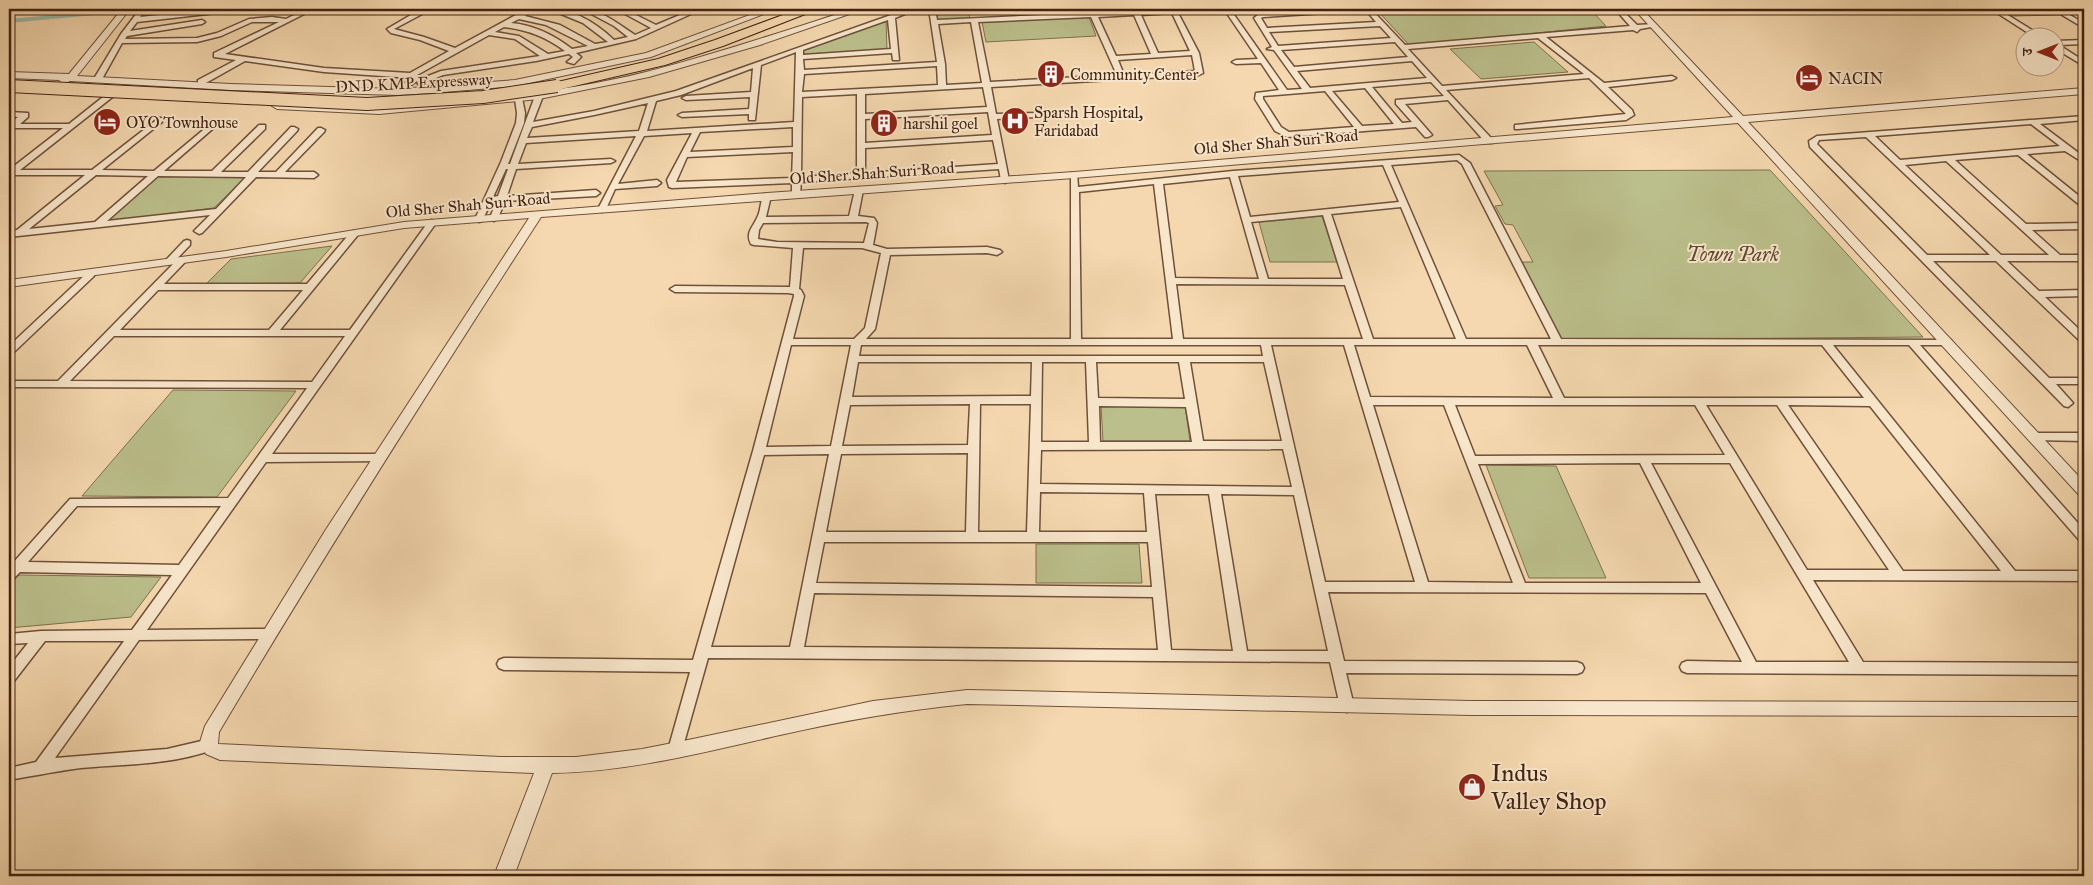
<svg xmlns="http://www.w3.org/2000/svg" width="2093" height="885" font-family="'IM FELL Great Primer','Noto Serif Devanagari',serif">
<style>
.green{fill:#bbbf8b;stroke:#7e704f}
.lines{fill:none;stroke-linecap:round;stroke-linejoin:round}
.canal{fill:#9cbaaa;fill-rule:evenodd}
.minor-casing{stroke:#6f503a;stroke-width:3}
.tertiary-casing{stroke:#6f503a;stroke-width:2}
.trunk-casing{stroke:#422213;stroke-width:2}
.minor{fill:#f8e6cb;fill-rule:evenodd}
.tertiary{fill:#f8e6cb;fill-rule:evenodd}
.trunk{fill:#f5d8af;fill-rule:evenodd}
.trunk-bridge-casing{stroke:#422213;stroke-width:14;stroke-linecap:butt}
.trunk-bridge{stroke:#f5d8af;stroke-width:12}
.labels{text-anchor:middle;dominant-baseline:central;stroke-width:4;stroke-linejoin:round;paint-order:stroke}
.far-poi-label{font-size:16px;fill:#422213;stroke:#f8e6cb;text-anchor:start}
.far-street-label{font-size:16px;fill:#422213;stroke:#f8e6cb}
.park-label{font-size:20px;font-style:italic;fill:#604931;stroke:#f8e6cb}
.near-poi-label{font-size:24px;fill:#422213;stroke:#f8e6cb;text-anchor:start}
</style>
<rect width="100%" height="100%" fill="#f5d8af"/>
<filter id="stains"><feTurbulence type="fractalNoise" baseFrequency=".004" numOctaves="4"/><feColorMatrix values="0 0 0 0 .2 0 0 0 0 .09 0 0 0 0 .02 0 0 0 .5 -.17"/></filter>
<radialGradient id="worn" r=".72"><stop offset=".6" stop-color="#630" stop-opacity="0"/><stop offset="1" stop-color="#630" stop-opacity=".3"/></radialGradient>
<g class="green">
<polygon points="936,9 968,9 970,19 938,21"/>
<polygon points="1376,9 1590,9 1606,26 1410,46"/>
<polygon points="2000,9 2049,9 2059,15 2012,16"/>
<polygon points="1089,17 1096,36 986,42 982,22"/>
<polygon points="886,20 887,50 802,56 802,49"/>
<polygon points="1534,42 1568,72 1481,79 1450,49"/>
<polygon points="1770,170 1923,337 1559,340 1521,262 1533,262 1513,225 1505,224 1495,206 1503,205 1484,171"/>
<polygon points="159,176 246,177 214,208 108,221"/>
<polygon points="1322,216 1337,262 1270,262 1259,222"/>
<polygon points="332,246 300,283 206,284 231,259"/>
<polygon points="173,390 296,391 217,497 82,496"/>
<polygon points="1185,405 1190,441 1103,441 1101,406"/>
<polygon points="1486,465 1556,466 1606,578 1529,578"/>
<polygon points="1036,544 1139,544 1142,583 1036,583"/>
<polygon points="19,575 161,577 131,617 9,628 9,586"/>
</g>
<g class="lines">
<polygon class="canal" points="119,9 141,9 138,11 9,23 9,19"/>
<g class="minor-casing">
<g id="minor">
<path d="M140 9H146L140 17 218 9H237L234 11 137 22 130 31 202 20 205 22 202 24 127 36 125 39 197 38 217 33 249 19 272 17 286 19 306 9H314L225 54 324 68 410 73 449 51 420 40 391 33 387 29 421 9H427L424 13 394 29 424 37 455 48 527 9H535L525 16 560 25 595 44 608 42 583 23 549 9C574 9 596 23 614 40L628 37 614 26 582 9C600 9 620 25 635 35L651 28 616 9H624L656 25 694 9H702L636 39 576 53 581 57 574 64 567 62 573 57 569 54 536 61 443 75 429 81 442 88V92H436L418 84 417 81 398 94 394 92 395 90 412 78 324 72 245 61 204 84H198V80L236 60 214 57V53L279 22H252L221 36 197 42 122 43 102 79H96L95 77 121 34ZM519 19 546 25 588 46 572 49C554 35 534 25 511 23ZM504 27C528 30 546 37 565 51L548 54 519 36 495 32ZM489 35 515 39 540 56 441 71 423 78 417 75Z"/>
<polygon points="739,9 746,9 741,13 737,13 736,12"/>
<path d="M908 9H917L895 18 899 60H893L892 53 803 59 804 70 937 62 929 9H935L937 20 1176 9 1199 53 1203 73 1199 75 991 87 996 114 1037 113 1041 115 1037 117 997 119 1009 180 1005 183 1001 180 999 169 801 182 800 194 796 197 792 194V183L672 188 669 187 667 180 692 133 644 136 618 184 657 180 661 183 657 186 615 189 606 209 602 212 598 209 636 136 526 143 518 164 611 159 615 161 611 163 516 169 507 196 596 190 600 193 596 196 505 201 498 218 494 221 490 218 496 202 492 200 482 221 479 222 475 219 501 162 516 123 517 113 513 86 520 88 525 113 524 123 508 164H510L535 96V83L542 85 543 96 533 122 594 111 676 91ZM1172 13 1190 51 1158 53 1141 15ZM1134 15 1151 54 1116 56 1098 17ZM1091 17 1117 75 990 82 978 22ZM888 20 891 49 803 55V50ZM971 22 982 83 946 85 945 64 938 24ZM796 52 794 122 647 131 656 101 681 95 753 68 751 92 686 96 682 98 686 100 750 97 749 109 682 113 678 115 682 117 749 114V120H755L761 65ZM1192 55 1195 71 1124 75 1118 60ZM937 66 938 85 802 92 804 74ZM983 87 987 107 865 114V94ZM857 94V173L801 177 802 97ZM648 103 639 131 527 138 532 127 594 115ZM988 112 992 135 865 143V119ZM793 127V147L690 152 700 132ZM993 140 998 164 865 173V148ZM793 152 792 178 676 182 687 157ZM506 169H508L498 196 493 197Z"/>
<path d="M1224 9H1230L1287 90 1302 89 1274 50 1267 49 1272 47 1254 18 1259 14 1329 9H1360L1357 11 1263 17 1261 18 1267 28 1376 22 1365 9H1371L1405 45 1630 26 1615 9H1621L1637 25 1654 24 1657 26 1640 29 1637 32 1633 30 1546 37 1604 83 1672 76 1676 78 1672 80 1608 87 1632 110 1634 115 1626 120 1518 129H1515V125L1626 114 1589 78 1446 90 1492 139V143H1486L1448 100 1405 104 1432 135 1428 137H1425L1416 127 1287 137 1275 131 1255 99 1256 93 1279 90 1261 63 1236 64 1232 62 1236 60 1258 59ZM1380 26 1391 38 1278 46 1269 32ZM1538 38 1584 74 1442 86 1408 49ZM1395 42 1408 57 1294 67 1281 50ZM1412 61 1427 78 1310 88 1297 71ZM1431 82 1444 96 1396 100V104L1412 122 1402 123 1372 87ZM1365 88 1394 124 1362 126 1332 91ZM1325 91 1354 127 1289 132 1281 127 1263 99V96Z"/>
<polygon points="1991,9 1998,9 2045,38 2036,38"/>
<polygon points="2052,9 2059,9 2084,23 2084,28"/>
<polygon points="2084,40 2084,44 2059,45 2084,61 2084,66 2056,49 2056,41"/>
<path d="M108 93 115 95 20 170H92L159 118H162V122L102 170 154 171 214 121H217V125L164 171H212L259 125H265V129L221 172H248L291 127H294L298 129 297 131 258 172H276L318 128H321L325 130 324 132 285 172H314L318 175 314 178 256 177 202 233 199 234 194 231 210 215 9 237V231L17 230 85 175H14L9 176V170L63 128H9V124L18 117 9 116V112L28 113V117L20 124H69ZM96 175 148 176 95 222 29 229ZM158 176 246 177 216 209 107 221Z"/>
<path d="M2084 116V120L2040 124 2084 157V163L2065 151 2027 154 2084 200V207L2081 206 2018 155 1955 160 2026 224 2084 223V229L2032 230 2060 255H2084V261H2007L2039 291 2084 290V296L2045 297 2084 334V342L2080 341 1996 261H1933L2049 378H2084V384H2056L2073 403 2068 407 2064 406 1810 147 1809 141 1817 136ZM2031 124 2060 146 1900 160 1875 136ZM1866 137 1990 255H1927L1817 144 1819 140ZM1946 161 2049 255H2001L1905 165Z"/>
<path d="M1459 155 1470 163 1561 339 1951 340 1952 342 1951 344 1947 345H1920L2084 530V542L2080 541 1909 345H1833L2015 571H2084V581L1813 580 1863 662 2084 663V675L1687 673 1682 671 1680 667 1682 663 1687 661 1742 662 1706 593 1328 592 1344 661 1577 662 1582 664 1584 668 1582 672 1577 674 1346 673 1354 706 1352 710 1347 712 1342 710 1340 706 1330 662 708 658 682 750 680 754 675 756 670 754 668 750 690 672 504 670 499 668 497 664 499 660 504 658 693 660 753 451 794 296V294L788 293 675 292 670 289 675 286 790 287 793 248 754 245 751 244C745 233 753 227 757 218 761 211 760 202 764 194H770L771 196 766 217 849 216 855 190 859 187 863 190 858 216 874 218 877 223 873 245 887 249 987 247 1000 250 1002 252 997 255 987 253 890 255 875 329 866 339H1071V173H1077L1078 187 1233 171ZM1457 160 1462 164 1551 339H1466L1391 165ZM1383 165 1399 202 1250 217 1238 176ZM1230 177 1259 279 1175 278 1163 184ZM1154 184 1173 339H1081L1079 192ZM1401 207 1456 339H1373L1331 214ZM1323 215 1343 279H1268L1251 222ZM866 222 869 223 864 243 777 242 758 239 759 230 763 223ZM803 248H862L881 253 865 328 854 339H793L804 296 801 290 799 289ZM1176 284 1345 285 1363 339H1183ZM791 345H851L831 446 766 447ZM861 345H1261L1263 356H859ZM1271 345H1344L1415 582H1325ZM1354 345H1527L1553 398 1370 397ZM1538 345H1822L1864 398H1564ZM858 362H1032L1031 396 852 397ZM1042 362H1086L1089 442H1041ZM1096 362H1179L1185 399 1098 398ZM1190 362H1264L1282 441H1203ZM970 404 968 445 842 446 850 405ZM980 404H1031L1027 532H978ZM1373 405H1444L1513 583 1428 582ZM1455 405H1695L1725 455 1475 456ZM1706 405H1777L1889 570H1807ZM1788 405 1870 406 2001 571H1903ZM1099 406 1186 407 1192 442H1100ZM1283 449 1292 487 1040 484 1041 450ZM968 453 966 532H826L841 454ZM829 454 790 647H711L764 455ZM1640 463 1701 583H1525L1478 464ZM1651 463H1730L1849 662H1756ZM1040 492 1144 493 1147 532H1039ZM1155 494H1209L1233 651 1171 650ZM1221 494 1294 495 1328 651H1247ZM824 542H1148L1152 587 816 583ZM814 593 1153 597 1158 650 804 647Z"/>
<path d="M432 220 436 223 272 454H378L382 455 384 458 382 461 266 462 147 630 268 629 273 630 275 634 273 638 268 639 139 640 55 758 167 749 210 739 215 741 217 745 215 749C171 765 127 764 81 768 57 771 33 776 9 780V768L36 762 124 641H45L14 681 9 683V667L28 643 9 644V634L41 631 132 630 172 575 20 572 13 579 9 581V568L12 564 70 499 228 498 307 388 9 387V381H58L179 258H185L187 260 164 284H307L351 232 354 231 359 234 357 236 280 330H350L429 221ZM158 290H303L269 330H120ZM114 336H345L312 382 70 381ZM77 506H221L179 565 28 562Z"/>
<polygon points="187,240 190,241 190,245 172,264 166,264 166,260 184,241"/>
<polygon points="91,271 94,272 94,276 13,353 9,354 9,346 88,272"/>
<polygon points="2034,433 2084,433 2084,441 2030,440 2028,437"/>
</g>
</g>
<g class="tertiary-casing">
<g id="tertiary">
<path d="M122 9H130L77 76 231 84 398 89 515 80 646 53 766 9H777L651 57 515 86 443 92V103C511 96 579 89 646 72 716 54 784 31 853 9H864L760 45 649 77 539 99 379 114 277 109 272 106 277 103 379 108 434 104V93L398 95 231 90 70 81 63 84 59 80 9 78V72L69 74Z"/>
<path d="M1634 9H1642L1743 116 2084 88V94L1748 122 2084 482V496L2079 495 1738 123 1074 178 541 217C431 387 322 558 219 732L218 744 501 757H576L642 749 688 740 873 701 967 690 1471 701 2084 702V716L1471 715 967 704C904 710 842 721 780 735 705 752 629 772 552 773L514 876H494L534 773 220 760 206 754 200 742 205 726 325 531 529 218 404 228 226 257 9 287V280L226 251 404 222 767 193 1074 172 1733 117Z"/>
</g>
</g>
<g class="trunk-casing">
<polygon id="trunk" points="799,9 815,9 813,11 723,46 665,65 557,90 551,86 553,83 658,59 715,40"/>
</g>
<use href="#minor" class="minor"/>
<use href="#tertiary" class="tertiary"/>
<use href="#trunk" class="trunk"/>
<g class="trunk-bridge-casing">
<polyline id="trunk-bridge" points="9,86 367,104 483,97 557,86"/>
</g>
<use href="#trunk-bridge" class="trunk-bridge"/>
</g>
<defs>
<g id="building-disc" transform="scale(1.4375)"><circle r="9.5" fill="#8f2418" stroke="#f8e6cb"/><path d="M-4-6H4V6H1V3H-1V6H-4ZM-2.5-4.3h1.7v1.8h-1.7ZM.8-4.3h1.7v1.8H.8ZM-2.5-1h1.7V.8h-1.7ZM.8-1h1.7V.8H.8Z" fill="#fff"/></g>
<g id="hotel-disc" transform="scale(1.4375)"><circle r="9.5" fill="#8f2418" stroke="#f8e6cb"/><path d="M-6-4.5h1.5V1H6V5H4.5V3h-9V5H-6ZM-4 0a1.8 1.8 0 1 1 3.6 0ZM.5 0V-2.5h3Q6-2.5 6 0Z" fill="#fff"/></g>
<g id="hospital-disc" transform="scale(1.4375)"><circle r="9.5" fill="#8f2418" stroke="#f8e6cb"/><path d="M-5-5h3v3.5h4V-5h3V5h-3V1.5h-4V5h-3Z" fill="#fff"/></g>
<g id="shop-disc" transform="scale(1.4375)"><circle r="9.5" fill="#8f2418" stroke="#f8e6cb"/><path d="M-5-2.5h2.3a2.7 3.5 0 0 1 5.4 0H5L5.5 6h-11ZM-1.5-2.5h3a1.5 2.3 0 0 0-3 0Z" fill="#fff"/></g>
</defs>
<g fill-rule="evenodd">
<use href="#building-disc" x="1051" y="74"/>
<use href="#hotel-disc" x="1809" y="78"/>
<use href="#hospital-disc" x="1015" y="121"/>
<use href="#hotel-disc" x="107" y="122"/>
<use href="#building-disc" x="884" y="123"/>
<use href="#shop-disc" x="1472" y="787"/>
</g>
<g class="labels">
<g class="far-poi-label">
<text x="1070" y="74">Community Center</text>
<text x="1828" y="78">NACIN</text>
<text x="1034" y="112">Sparsh Hospital,<tspan x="1034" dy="18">Faridabad</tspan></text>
<text x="126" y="122">OYO Townhouse</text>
<text x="903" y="123">harshil goel</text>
</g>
<g class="far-street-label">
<text transform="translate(414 83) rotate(-3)">DND KMP Expressway</text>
<text transform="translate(1276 142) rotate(-5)">Old Sher Shah Suri Road</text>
<text transform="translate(872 173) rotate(-4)">Old Sher Shah Suri Road</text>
<text transform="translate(468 205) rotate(-5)">Old Sher Shah Suri Road</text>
</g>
<g class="park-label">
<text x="1733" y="254">Town Park</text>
</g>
<g class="near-poi-label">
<text x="1491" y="773">Indus<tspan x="1491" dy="28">Valley Shop</tspan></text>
</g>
</g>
<rect width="2093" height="885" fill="none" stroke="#f5d8af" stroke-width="30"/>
<rect x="10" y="10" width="2073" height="865" fill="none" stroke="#422213" stroke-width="2.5"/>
<rect x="15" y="15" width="2063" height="855" fill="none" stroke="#422213"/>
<g transform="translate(2040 52) rotate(270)"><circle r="24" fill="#f8e6cb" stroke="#af9881"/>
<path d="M0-4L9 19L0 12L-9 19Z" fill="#8f2418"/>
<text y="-8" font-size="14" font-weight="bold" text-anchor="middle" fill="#422213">उ</text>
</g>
<rect width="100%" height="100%" filter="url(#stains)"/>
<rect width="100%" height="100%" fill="url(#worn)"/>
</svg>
